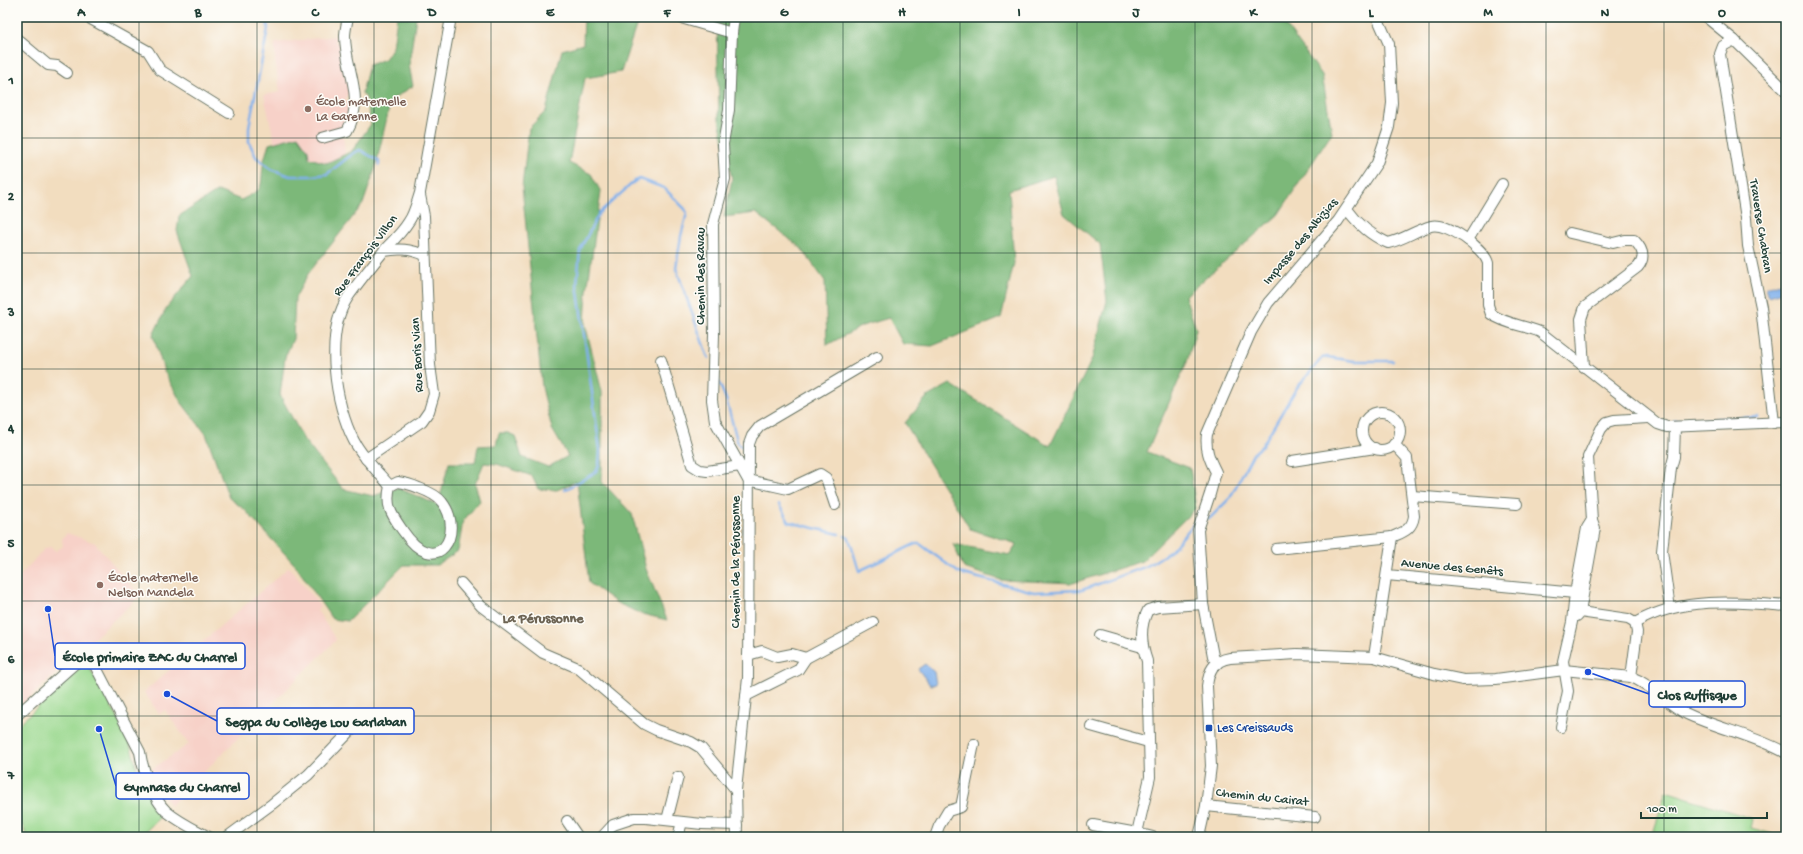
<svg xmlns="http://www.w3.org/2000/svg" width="1803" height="854" font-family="'Gochi Hand',sans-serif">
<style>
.built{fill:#f7d1c8}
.green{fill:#9ad88e;stroke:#5c8a61}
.forest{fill:#7bb879;stroke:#4d7a56}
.water{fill:#80b0eb;stroke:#507690}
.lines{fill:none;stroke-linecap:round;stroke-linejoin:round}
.stream{stroke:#80b0eb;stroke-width:2.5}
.street-casing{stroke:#697565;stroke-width:12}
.street{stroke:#fff;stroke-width:10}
.grid{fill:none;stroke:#1f3d34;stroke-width:1;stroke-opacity:0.55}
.education-dot{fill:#8d6e63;stroke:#fdfcf7;stroke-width:1.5}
.transit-dot{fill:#1a4fb4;stroke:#fdfcf7;stroke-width:1.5}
.labels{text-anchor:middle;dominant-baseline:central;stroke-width:3;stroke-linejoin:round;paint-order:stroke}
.education-label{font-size:13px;fill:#785e54;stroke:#fdfcf7;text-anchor:start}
.street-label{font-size:13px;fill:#1f3d34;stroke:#fdfcf7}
.transit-label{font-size:13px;fill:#164399;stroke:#fdfcf7;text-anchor:start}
.neighbourhood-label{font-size:14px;font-weight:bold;fill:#6d6454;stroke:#fdfcf7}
.leader{fill:none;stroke:#1d4ed8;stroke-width:1.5}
.callout-dot{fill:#1d4ed8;stroke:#fdfcf7;stroke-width:1.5}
.callout{fill:#fdfcf7;stroke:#1d4ed8;stroke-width:1.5}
.callout-label{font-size:14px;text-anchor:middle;font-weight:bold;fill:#1f3d34}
.neatline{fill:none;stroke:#1f3d34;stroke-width:1.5}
.grid-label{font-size:13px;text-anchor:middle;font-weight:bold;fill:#1f3d34}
</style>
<rect width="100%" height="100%" fill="#fdfcf7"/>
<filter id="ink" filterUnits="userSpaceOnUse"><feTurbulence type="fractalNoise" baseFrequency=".025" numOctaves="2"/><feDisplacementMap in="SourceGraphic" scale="8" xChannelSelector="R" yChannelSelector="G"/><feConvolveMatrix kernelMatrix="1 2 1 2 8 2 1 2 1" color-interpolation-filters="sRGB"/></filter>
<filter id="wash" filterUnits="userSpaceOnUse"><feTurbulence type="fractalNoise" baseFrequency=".012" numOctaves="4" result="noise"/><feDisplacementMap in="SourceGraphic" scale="16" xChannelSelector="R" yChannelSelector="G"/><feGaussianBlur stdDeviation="0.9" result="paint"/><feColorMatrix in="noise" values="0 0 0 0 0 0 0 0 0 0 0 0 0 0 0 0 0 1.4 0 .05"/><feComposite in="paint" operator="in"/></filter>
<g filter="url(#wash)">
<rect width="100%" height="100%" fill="#f2ddbf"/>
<g class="built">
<polygon points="336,36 335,42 342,44 352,94 347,95 345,100 347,101 349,117 343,135 345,152 336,166 280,167 264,95 280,92 275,60 275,43"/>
<polygon points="67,533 95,543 140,596 17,709 17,579 45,548 51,547 56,551 63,546 62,539"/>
<polygon points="289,567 320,606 317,610 336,640 170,806 149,771 189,744 165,710 159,714 144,692"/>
</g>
<g class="green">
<polygon points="86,662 127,734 139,776 160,817 140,837 27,837 17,812 17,726"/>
<polygon points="1666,791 1753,819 1751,828 1772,834 1771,837 1661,837 1653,834"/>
</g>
<g class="forest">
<path d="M397 17H416L409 65 413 86 391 100 375 169 363 204 308 274 295 298 293 339 285 357 280 395 304 440 343 489 373 496 398 488 438 505 449 463H475L478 446 496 445 499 433H508L515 436 522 457 548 467 568 456 552 429 542 387 522 187 529 128 546 111 562 50 583 44 584 17H639L621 72 585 78 569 163 591 174 601 192 587 291 585 324 602 392V482L632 514 646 569 667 620 642 614 617 603 589 583 577 481 557 490 538 489 532 476 497 464 484 463 475 484 480 501 463 521 458 551 437 565H404L348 621 332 619 296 566 244 509 229 498 206 434 181 402 164 371 153 335 167 307 193 276 177 231 179 216 218 191 241 200C265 188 260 190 263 166 264 158 267 151 269 144L298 136 308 150 309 158 327 163 352 151 371 124 366 98 362 93 369 65 385 59 393 47Z"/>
<polygon points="717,17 1280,17 1322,75 1332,133 1278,215 1185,296 1196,329 1187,362 1147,452 1190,468 1196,508 1142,561 1073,583 1001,580 964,568 953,544 1010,555 1017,544 970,529 905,423 927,397 950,384 1050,446 1092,359 1107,301 1100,244 1064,214 1054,176 1009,190 1014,263 1001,318 932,346 903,344 889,318 862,326 827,345 825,281 801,248 756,213 724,217 732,179 719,119"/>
</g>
<g class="water">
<polygon points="1783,282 1786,291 1769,296 1766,287"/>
<polygon points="925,664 934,672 936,684 930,685 918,669"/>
</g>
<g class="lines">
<g class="stream">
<polyline points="267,17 268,28 249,127 249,142 256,157 271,169 290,176 312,176 327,174 355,152 360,150 379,161 379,165"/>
<polyline points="716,376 726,399 738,444 743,447"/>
<polyline points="1674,421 1758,417"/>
<polyline points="565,490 596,472 599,465 600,450 577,284 580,250 599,213 635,181 640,179 664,188 685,209 687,213 681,236 676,268 707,355 709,358"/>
<polyline points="779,505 789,522 839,534"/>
<polyline points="1205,518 1210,518 1230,498 1253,454 1262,446 1296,389 1322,358 1327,357 1354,361 1393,361"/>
<polyline points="845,536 849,538 859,571 915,544 920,544 959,573 1034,592 1082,590 1147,566 1171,551 1196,521 1198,523"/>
</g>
</g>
</g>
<g filter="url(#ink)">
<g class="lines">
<g class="street-casing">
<g id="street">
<polyline points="87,17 148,51 160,70 229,113"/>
<polyline points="734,17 732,33 729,110 723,144 725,179 713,224 714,335 712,400 715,421 748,480 788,489 820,474 826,478 835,505"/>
<polyline points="1706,17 1734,40 1786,91"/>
<polyline points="681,18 732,33"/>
<polyline points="17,39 48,65 57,66 67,73"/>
<polyline points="1734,40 1723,46 1720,54 1746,218 1748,246 1761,307 1774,423"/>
<path d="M322 138 347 131C366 98 345 69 345 36 345 30 347 23 348 17"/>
<path d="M1347 209C1357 223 1372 236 1388 243 1403 240 1416 230 1431 226 1447 222 1484 248 1488 263V305L1491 314C1505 324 1523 325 1540 332L1658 424 1667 427 1786 422"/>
<path d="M1570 233 1613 243 1625 240H1634C1643 249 1646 257 1638 267L1585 307 1581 319 1584 367"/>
<polyline points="1468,240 1502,184"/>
<path d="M384 251C399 248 410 249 425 255"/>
<polyline points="661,360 692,465 700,470 707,471 740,466"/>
<circle cx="1381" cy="431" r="19"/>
<polyline points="366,459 422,421 429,411 434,394 430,365 424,216 420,195"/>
<polyline points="1292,461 1375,448"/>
<path d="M398 482C406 483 412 485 419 488 427 491 437 495 442 502 466 533 437 581 403 531 392 515 385 507 390 486Z"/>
<path d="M390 486C378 472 363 458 354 441 335 405 324 334 348 297 360 280 374 263 387 247 395 239 403 231 409 221 414 214 417 202 420 193L451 17"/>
<polyline points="1412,496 1517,504"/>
<polyline points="1592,520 1588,457 1601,429 1607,422 1614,420 1648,418"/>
<polyline points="1276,549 1392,537"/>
<polyline points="1387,575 1575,593 1582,595"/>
<polyline points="461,583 481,606 498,619 543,653 578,668 644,724 656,730 691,742 701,748 736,790"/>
<polyline points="1670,609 1662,551 1671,468 1674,457 1675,427"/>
<polyline points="1577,616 1580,612 1628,619 1635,623"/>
<path d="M1635 623C1680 597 1736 601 1786 606"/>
<polyline points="1100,635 1142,647"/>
<polyline points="748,655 762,651 777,657 792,654 806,658"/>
<path d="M1374 657 1392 537C1403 532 1412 530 1414 516L1407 458 1394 444"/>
<path d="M1217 664 1213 656 1203 604 1198 530 1210 494 1216 472C1209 459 1205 448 1207 434L1251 332 1268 303 1338 221 1377 163 1389 127 1392 103 1389 44 1377 17"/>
<polyline points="1631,677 1637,632 1635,623"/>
<polyline points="746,696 798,670 806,658 873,622"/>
<path d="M17 715 88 652 140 752C142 768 154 800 166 811 179 822 194 829 209 837"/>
<polyline points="1091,726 1148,742"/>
<polyline points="1561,727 1568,691 1563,661 1572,622 1575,593 1587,528 1592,520 1595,528 1580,612"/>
<polyline points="1206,806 1315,817"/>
<polyline points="667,820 678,777"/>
<polyline points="567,821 578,837"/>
<polyline points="1093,825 1137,833"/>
<polyline points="227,837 272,804 308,775 362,719"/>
<polyline points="602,837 613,825 634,818 646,818 702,824 737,825"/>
<polyline points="678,837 682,822"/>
<polyline points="737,837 736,790 748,678 749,444 752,436 760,426 877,357"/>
<polyline points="935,837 939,826 948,811 961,807 974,744"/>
<path d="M1153 837 1137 833 1150 777 1147 661C1141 644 1139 627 1148 610L1158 607 1203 604"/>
<path d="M1199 837 1206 806 1211 766 1207 686C1209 670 1213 661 1230 658L1297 654 1374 657 1434 674 1463 680 1496 679 1564 670 1631 677C1651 684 1666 703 1685 713 1718 729 1754 735 1786 753"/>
</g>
</g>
<use href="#street" class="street"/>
</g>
</g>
<path class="grid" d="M139 17V837M257 17V837M374 17V837M491 17V837M608 17V837M726 17V837M843 17V837M960 17V837M1077 17V837M1195 17V837M1312 17V837M1429 17V837M1546 17V837M1664 17V837M17 138H1786M17 253H1786M17 369H1786M17 485H1786M17 601H1786M17 716H1786"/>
<g class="education-dot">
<circle cx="308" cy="109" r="4"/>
<circle cx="100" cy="585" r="4"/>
</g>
<rect class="transit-dot" x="1205" y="724" width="8" height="8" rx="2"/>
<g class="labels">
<g class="education-label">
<text x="316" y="102">École maternelle<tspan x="316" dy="15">La Garenne</tspan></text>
<text x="108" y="578">École maternelle<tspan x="108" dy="15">Nelson Mandela</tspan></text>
</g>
<g class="street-label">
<text transform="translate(1760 226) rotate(81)">Traverse Chabran</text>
<text transform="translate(1301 242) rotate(-50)">Impasse des Albizias</text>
<text transform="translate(366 256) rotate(-53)">Rue François Villon</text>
<text transform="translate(701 276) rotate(-90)">Chemin des Ravau</text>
<text transform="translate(418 355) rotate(-93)">Rue Boris Vian</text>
<text transform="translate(736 562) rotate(-90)">Chemin de la Pérussonne</text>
<text transform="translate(1452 568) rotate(5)">Avenue des Genêts</text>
<text transform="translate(1262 798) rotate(6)">Chemin du Cairat</text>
</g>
<g class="transit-label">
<text x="1217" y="728">Les Creissauds</text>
</g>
<g class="neighbourhood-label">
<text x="543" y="619">La Pérussonne</text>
</g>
</g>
<path class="leader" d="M48 609L55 656M1588 672L1649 694M167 694L217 721M99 729L116 786"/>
<g class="callout-dot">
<circle cx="48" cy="609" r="4"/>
<circle cx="1588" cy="672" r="4"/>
<circle cx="167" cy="694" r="4"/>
<circle cx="99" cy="729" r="4"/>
</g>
<g class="callout">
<rect x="55" y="643" width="190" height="26" rx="4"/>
<rect x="1649" y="681" width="96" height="26" rx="4"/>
<rect x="217" y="708" width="197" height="26" rx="4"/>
<rect x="116" y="773" width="133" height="26" rx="4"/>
</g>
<g class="callout-label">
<text x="150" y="661">École primaire ZAC du Charrel</text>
<text x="1697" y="699">Clos Ruffisque</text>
<text x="316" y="726">Segpa du Collège Lou Garlaban</text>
<text x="182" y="791">Gymnase du Charrel</text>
</g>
<rect width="1803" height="854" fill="none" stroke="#fdfcf7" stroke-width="44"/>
<path d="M1641 812v6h126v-6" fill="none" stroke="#1f3d34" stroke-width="2"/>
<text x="1647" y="812" font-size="12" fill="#1f3d34" stroke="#fdfcf7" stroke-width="3" paint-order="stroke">100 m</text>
<rect x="22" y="22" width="1759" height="810" class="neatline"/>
<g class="grid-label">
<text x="81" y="16">A</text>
<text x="198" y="16">B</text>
<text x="315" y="16">C</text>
<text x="432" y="16">D</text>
<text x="550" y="16">E</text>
<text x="667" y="16">F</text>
<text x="784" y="16">G</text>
<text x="902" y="16">H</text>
<text x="1019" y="16">I</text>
<text x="1136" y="16">J</text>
<text x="1253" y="16">K</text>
<text x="1371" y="16">L</text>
<text x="1488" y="16">M</text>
<text x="1605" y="16">N</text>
<text x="1722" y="16">O</text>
<text x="11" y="84">1</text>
<text x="11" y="200">2</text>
<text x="11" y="316">3</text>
<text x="11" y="432">4</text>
<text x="11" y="547">5</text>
<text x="11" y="663">6</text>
<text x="11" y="779">7</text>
</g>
</svg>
